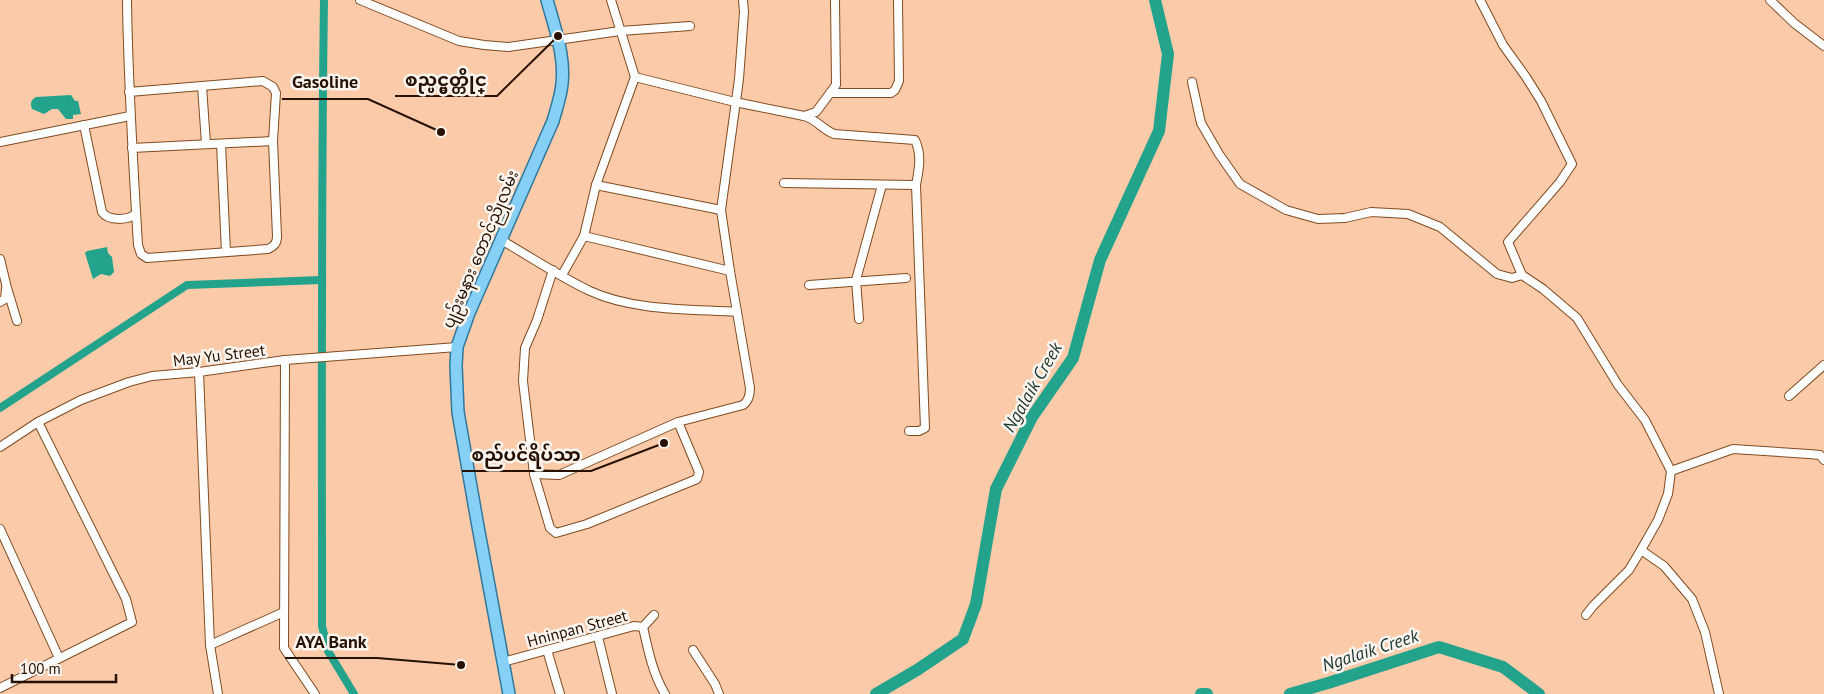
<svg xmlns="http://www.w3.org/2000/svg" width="1824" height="694" font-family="'PT Sans','Noto Sans Myanmar',sans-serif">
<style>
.water{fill:#23a38b}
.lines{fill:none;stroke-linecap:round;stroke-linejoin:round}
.canal{stroke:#23a38b;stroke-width:8}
.river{stroke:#23a38b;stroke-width:12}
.street-casing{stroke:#7f4b21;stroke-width:10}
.primary-casing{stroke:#30789c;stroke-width:14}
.street{stroke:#fff;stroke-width:8}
.primary{stroke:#86d0f5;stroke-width:11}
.labels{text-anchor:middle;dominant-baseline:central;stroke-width:5;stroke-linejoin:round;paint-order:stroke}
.street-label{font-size:16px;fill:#261102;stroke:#fbf5f0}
.water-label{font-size:18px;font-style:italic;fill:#1c3630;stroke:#fbf5f0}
.leader{fill:none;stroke:#261102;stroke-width:2}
.callout-dot{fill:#261102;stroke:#fbf5f0;stroke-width:2}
.callout-label{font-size:18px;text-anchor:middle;font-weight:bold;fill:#261102;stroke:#fbf5f0;stroke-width:5;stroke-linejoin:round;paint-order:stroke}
</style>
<rect width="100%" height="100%" fill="#fbcaa8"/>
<g class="water">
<path d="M71 95 75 101H78L81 114 73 115V119H66L58 109H52L44 114 32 109C30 103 31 100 36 97Z"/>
<polygon points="107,247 108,253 112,257 114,272 110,276 101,274 93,279 85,253 87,251"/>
</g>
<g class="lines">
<g class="canal">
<path d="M324 0C321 209 322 418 322 626L328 651 354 694"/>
<polyline points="0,408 187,285 321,280"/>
</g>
<g class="river">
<polyline points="876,694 917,670 963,639 976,604 996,489 1032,417 1073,358 1100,260 1159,131 1168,54 1155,0"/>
<polyline points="1201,694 1207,694"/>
<polyline points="1290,694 1328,683 1439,647 1503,667 1539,694"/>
</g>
<g class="street-casing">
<g id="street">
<path d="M127 0C128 82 133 163 138 245L141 254 147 258 268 249C274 246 277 244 277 236L273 141 276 93 273 87 263 81 129 92"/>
<polyline points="360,0 459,41 484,45 508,47 620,31 690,26"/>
<polyline points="1480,0 1503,45 1526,77 1541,101 1572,164 1560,182 1508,242 1522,275"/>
<polyline points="1770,0 1794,23 1824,46"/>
<polyline points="635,77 735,102 804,116 816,112 836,85 835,0"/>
<polyline points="1192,82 1201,123 1219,154 1240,184 1286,210 1318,219 1345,218 1371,212 1408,214 1440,227 1497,274 1512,278 1522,275 1543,289 1577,318 1618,385 1645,420 1671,471 1668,494 1658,520 1641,550 1664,566 1692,599 1705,632 1719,694"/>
<polyline points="202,86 206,144"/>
<polyline points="830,93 891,93 895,90 899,81 898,0"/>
<path d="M804 116C816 119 822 129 834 134L915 140C922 155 919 169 916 185L925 428 919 431H909"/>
<path d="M84 125 102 212C108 221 129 221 136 213"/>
<polyline points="0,142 130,116"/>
<polyline points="221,144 226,252"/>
<polyline points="132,148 273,141"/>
<polyline points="784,183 916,185"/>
<polyline points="596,185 721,210"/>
<polyline points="584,236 730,271"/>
<path d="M501 240C531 257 560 277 590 291 633 311 691 309 737 312"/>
<polyline points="0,259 7,288 17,321"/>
<polyline points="553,270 537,320 525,348 523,381 534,474 550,528 556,533 587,524 697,479 699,472 678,422"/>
<polyline points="562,275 584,236 596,185 635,77 611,0"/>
<polyline points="809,285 906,278"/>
<polyline points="0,302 5,299 6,289"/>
<polyline points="859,319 856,280 882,185"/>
<polyline points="285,360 284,648 315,694"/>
<polyline points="199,372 210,645 218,694"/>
<polyline points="1789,396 1824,365"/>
<polyline points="0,447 38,422 81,400 129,382 152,376 199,372 285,360 457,347"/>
<polyline points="1671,471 1733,449 1809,454 1820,455 1824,460"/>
<path d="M534 474 559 475 678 422 743 405C749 401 750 395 750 388L730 271 721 210 739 79 744 12 743 0"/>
<polyline points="0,529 59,658"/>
<polyline points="1586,615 1593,606 1629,570 1641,550"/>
<path d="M643 627C648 650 653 674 665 694"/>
<polyline points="598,637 612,694"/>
<polyline points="210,645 284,612"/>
<polyline points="547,650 560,694"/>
<polyline points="693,650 715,684 719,694"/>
<polyline points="503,662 634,626 643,627 654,615"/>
<polyline points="0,688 132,622 126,599 38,422"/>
</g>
</g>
<g class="primary-casing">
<path id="primary" d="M509 694 477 521 458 412 456 366 457 347 469 313 553 121C556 111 559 101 561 91 567 60 555 29 547 0"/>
</g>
<use href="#street" class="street"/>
<use href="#primary" class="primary"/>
</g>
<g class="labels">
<g class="street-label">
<text transform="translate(480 249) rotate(-67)">ပျဉ်းမနား တောင်ညိုလမ်း</text>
<text transform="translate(219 355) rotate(-7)">May Yu Street</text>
<text transform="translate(577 628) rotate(-15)">Hninpan Street</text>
</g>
<g class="water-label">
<text transform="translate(1032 387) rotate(-60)">Ngalaik Creek</text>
<text transform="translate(1370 650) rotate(-18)">Ngalaik Creek</text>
</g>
</g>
<path class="leader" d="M558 36L497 96H395M441 132L368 99H282M664 443L591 471H462M461 665L377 658H285"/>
<g class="callout-dot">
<circle cx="558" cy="36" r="5"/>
<circle cx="441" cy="132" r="5"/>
<circle cx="664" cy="443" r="5"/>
<circle cx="461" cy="665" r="5"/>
</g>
<g class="callout-label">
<text x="446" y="86">စည္ပင္မွတ္တိုင္</text>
<text x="325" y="88">Gasoline</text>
<text x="526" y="461">စည်ပင်ရိပ်သာ</text>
<text x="331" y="648">AYA Bank</text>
</g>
<path d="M12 674v8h104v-8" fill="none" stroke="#261102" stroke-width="2.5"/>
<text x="20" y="674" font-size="15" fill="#261102" stroke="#fbf5f0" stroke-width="4" paint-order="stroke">100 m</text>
</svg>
